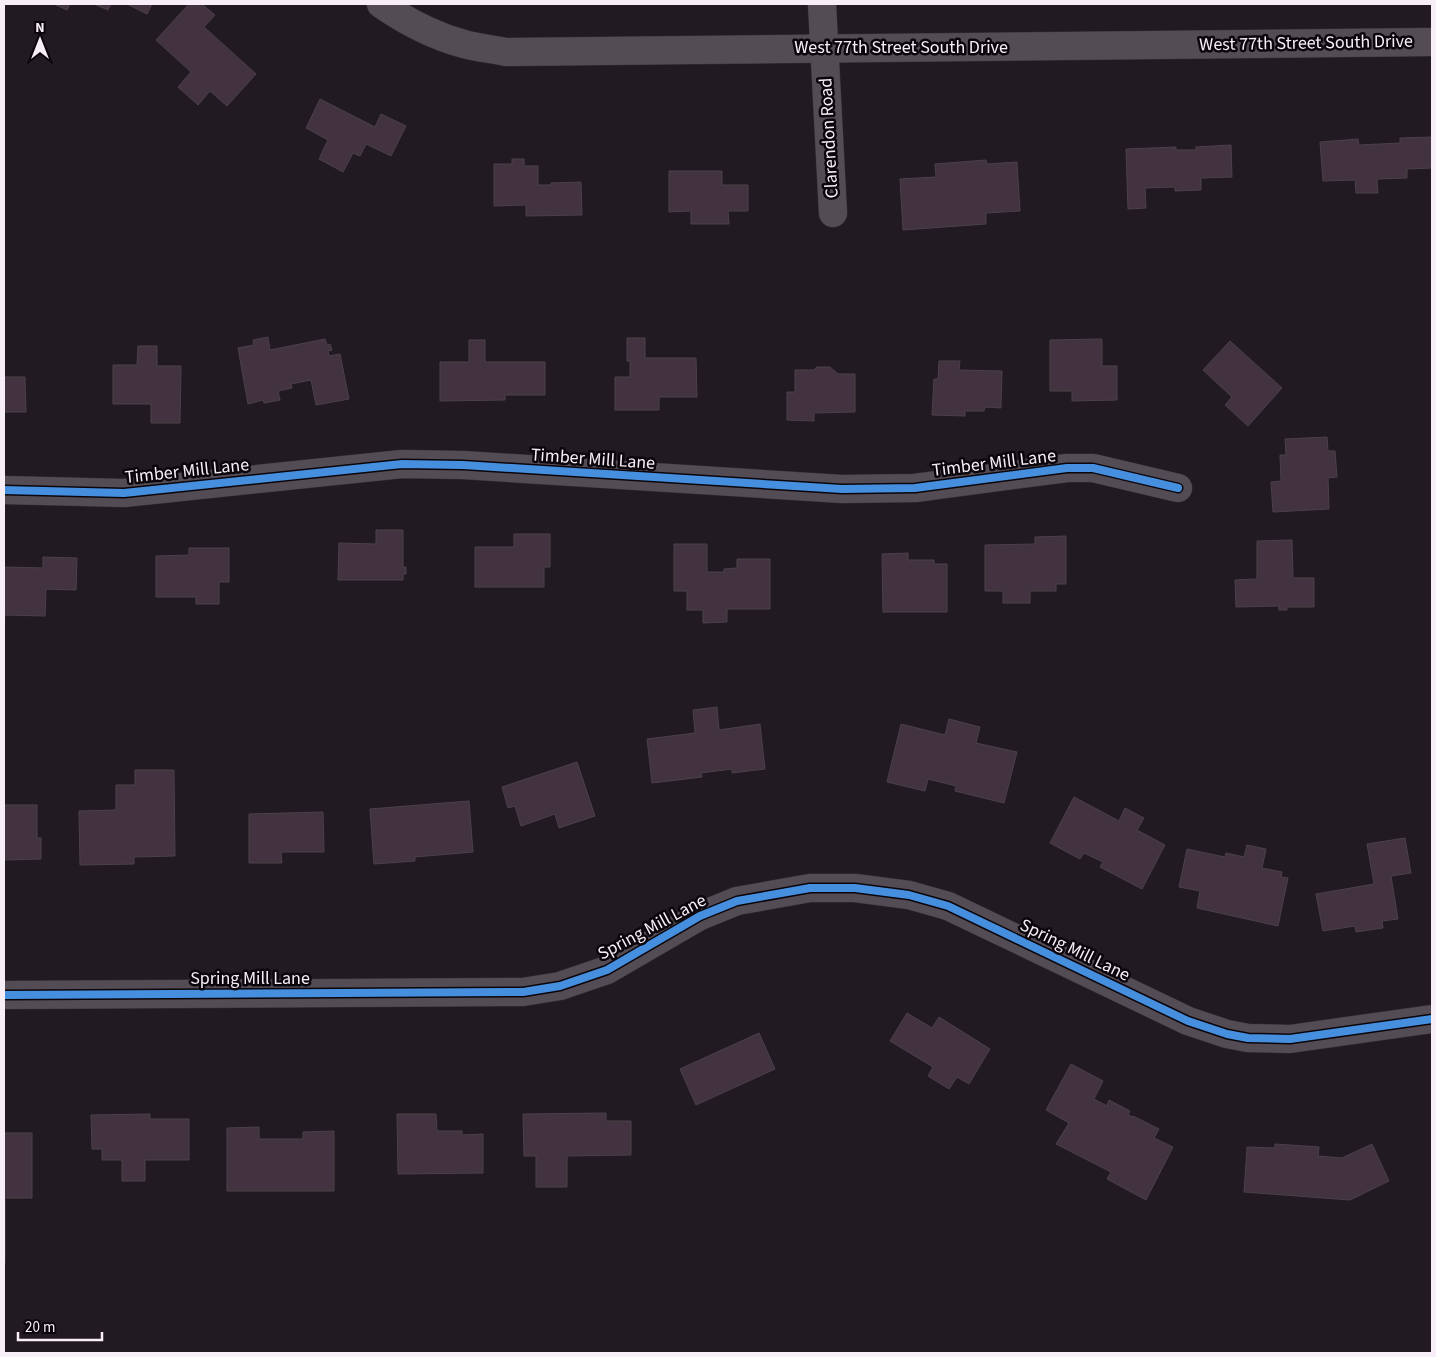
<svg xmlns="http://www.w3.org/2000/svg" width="1436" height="1357" font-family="'Source Sans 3',sans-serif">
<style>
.building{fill:#43323f;stroke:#4a4248}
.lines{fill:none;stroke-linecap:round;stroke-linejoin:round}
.minor-casing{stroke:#393439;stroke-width:29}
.minor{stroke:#544c54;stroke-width:28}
.cycleway-casing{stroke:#0b060b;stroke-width:11}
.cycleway{stroke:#468fdf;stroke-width:8}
.labels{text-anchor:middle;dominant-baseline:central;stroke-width:5;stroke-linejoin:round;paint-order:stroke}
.street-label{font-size:18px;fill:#f8eef8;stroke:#0b060b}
</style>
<rect width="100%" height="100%" fill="#221a22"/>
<g class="building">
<polygon points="54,4 70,4 67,10"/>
<polygon points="94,4 111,4 108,10"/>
<polygon points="127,4 152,4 147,14"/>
<polygon points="189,4 202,4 215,15 204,27 256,74 227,106 210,91 198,105 178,87 191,72 156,40"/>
<polygon points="320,99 375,127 381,114 406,126 391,156 366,144 360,156 353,153 343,172 319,159 328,140 306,128"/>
<polygon points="1432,137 1432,168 1407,169 1407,178 1377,179 1378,193 1356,193 1355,180 1323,181 1320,142 1358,139 1359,145 1400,143 1400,138"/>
<polygon points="1231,145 1232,177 1201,178 1201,190 1175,191 1175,187 1145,188 1146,208 1128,209 1126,149 1176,147 1176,150 1196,150 1196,147"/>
<polygon points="512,159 524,159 524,166 538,166 538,185 551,185 551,183 581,182 582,215 526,216 526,205 494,206 494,164 512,164"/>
<polygon points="986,160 987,164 1017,162 1020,211 986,213 986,224 903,230 900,179 936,177 935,164"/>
<polygon points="669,171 722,171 722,185 748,185 748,211 728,211 729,224 691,224 691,211 669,212"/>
<polygon points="268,337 270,350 325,339 327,345 330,344 332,350 328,351 329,356 340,354 349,399 316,405 311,380 291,384 292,388 278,391 280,400 264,403 263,400 248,404 238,348 254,345 253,340"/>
<polygon points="627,338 645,338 645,358 696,358 697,397 659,397 659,410 615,410 615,377 630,377 630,361 627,361"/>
<polygon points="1102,339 1102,366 1117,366 1117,400 1072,401 1072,391 1050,391 1050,340"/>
<polygon points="469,340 485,340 485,362 545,362 545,395 505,395 505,400 440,401 440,362 469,362"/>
<polygon points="1230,341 1282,388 1248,426 1225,405 1232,397 1203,370"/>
<polygon points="138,346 157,346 157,366 181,366 180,423 151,423 151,404 113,404 113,365 137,365"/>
<polygon points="939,361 960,361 959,370 1002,371 1001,408 985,407 984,411 965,411 965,416 932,415 934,379 938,379"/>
<polygon points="817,367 830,367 838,374 855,374 855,412 814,413 814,421 787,420 787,392 795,392 795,370 814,370"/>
<polygon points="4,377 25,377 26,412 4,412"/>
<polygon points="1327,437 1328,451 1335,451 1337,477 1328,478 1329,509 1273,512 1271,482 1281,481 1280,455 1286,455 1285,439"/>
<polygon points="376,530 403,530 403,567 406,567 406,574 403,574 403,580 338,580 339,543 376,544"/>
<polygon points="514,534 550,534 550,567 544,567 544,587 475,587 475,547 514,547"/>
<polygon points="1066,536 1066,584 1056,584 1056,591 1030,591 1030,603 1003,603 1003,591 985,591 985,545 1035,544 1035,537"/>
<polygon points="1292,540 1293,578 1314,578 1314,607 1287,607 1287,610 1279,610 1279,606 1236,607 1235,580 1257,579 1257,541"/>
<polygon points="674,544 707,544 707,572 724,572 724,569 737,568 737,559 770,559 770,609 727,609 727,622 703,623 703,610 687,610 687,591 674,591"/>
<polygon points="189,548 229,548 229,582 219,582 219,604 196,604 196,597 156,597 156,556 189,555"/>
<polygon points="908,553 908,560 934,560 934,564 947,564 947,612 883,612 882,554"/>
<polygon points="43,557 77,558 76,590 46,589 45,616 5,615 4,622 4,567 43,568"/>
<polygon points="717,707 719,730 760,724 765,769 732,773 732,769 701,773 702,777 652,783 647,739 695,733 693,710"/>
<polygon points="949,719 980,727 976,743 1017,752 1004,803 955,791 956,786 928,779 925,791 887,782 901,724 945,735"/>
<polygon points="577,762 595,816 559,828 555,814 521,826 515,806 508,808 502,787"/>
<polygon points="135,770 174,770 175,856 134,857 134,864 80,865 79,811 116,810 116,785 135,785"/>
<polygon points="1074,797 1119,821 1125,808 1144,818 1137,830 1165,845 1142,889 1100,867 1103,862 1084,853 1080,859 1050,843"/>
<polygon points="469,801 473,852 415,857 415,861 374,864 370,809"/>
<polygon points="4,805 37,805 37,838 41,838 41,859 4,860"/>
<polygon points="323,812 324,852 281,852 282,863 249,863 249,814"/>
<polygon points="1405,838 1411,873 1391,876 1398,919 1382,921 1383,928 1356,932 1355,926 1323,931 1316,894 1374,884 1367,844"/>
<polygon points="1247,845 1266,849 1262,868 1282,872 1281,877 1288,878 1278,926 1197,908 1200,891 1179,887 1187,849 1225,857 1226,853 1244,857"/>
<polygon points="907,1013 932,1028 939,1017 990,1049 969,1084 957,1077 949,1089 928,1076 933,1067 890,1041"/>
<polygon points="759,1033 775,1069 696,1105 680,1069"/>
<polygon points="1071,1064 1103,1081 1094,1099 1107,1106 1109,1100 1130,1111 1128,1115 1133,1117 1133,1116 1159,1129 1154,1138 1173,1147 1146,1200 1107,1179 1111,1172 1056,1144 1069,1123 1046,1110"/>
<polygon points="606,1113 606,1121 631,1121 631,1155 567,1156 567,1187 536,1187 536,1156 524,1156 523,1114"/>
<polygon points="150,1114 150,1119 189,1119 189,1160 145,1160 145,1181 122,1181 122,1160 102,1160 102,1149 92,1149 91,1115"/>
<polygon points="397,1114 436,1114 437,1131 462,1131 462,1135 483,1134 483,1173 398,1174"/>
<polygon points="259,1127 259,1139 303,1139 303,1132 334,1131 334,1191 227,1191 227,1128"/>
<polygon points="4,1133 32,1133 32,1198 5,1198 5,1263 4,1263"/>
<polygon points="1275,1144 1319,1147 1318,1156 1342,1158 1372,1144 1389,1181 1350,1200 1244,1192 1247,1147 1275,1148"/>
</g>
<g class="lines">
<g class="minor-casing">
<g id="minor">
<path d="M381 4C407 22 434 36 464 44 478 48 492 49 506 52L1432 42"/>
<polyline points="822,4 833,213"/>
<polyline points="4,490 124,493 402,464 463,465 842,489 915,488 1067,468 1093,468 1178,488"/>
<polyline points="4,995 523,992 560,986 607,970 700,916 737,901 810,888 855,888 909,895 948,906 1188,1021 1227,1034 1248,1038 1290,1039 1432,1019"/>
</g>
</g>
<use href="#minor" class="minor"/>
<g class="cycleway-casing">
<g id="cycleway">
<polyline points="4,490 124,493 402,464 463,465 842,489 915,488 1067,468 1093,468 1178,488"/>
<polyline points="4,995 523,992 560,986 607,970 700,916 737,901 810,888 855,888 909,895 948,906 1188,1021 1227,1034 1248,1038 1290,1039 1432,1019"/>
</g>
</g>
<use href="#cycleway" class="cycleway"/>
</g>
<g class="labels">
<g class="street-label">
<text transform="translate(1306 43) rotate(-1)">West 77th Street South Drive</text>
<text x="901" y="47">West 77th Street South Drive</text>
<text transform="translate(829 138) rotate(-93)">Clarendon Road</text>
<text transform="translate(593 459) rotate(4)">Timber Mill Lane</text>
<text transform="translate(994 463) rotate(-7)">Timber Mill Lane</text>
<text transform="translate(187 471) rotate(-6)">Timber Mill Lane</text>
<text transform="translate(652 927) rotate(-28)">Spring Mill Lane</text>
<text transform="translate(1075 950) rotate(26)">Spring Mill Lane</text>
<text x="250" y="978">Spring Mill Lane</text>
</g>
</g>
<rect width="1436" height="1357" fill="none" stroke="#f8eef8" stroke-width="10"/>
<g transform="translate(40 40)" stroke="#0b060b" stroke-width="4" paint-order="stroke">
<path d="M0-4L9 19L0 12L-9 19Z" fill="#f8eef8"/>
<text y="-8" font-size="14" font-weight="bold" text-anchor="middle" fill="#f8eef8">N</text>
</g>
<path d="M18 1332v8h84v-8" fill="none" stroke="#f8eef8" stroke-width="2.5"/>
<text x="25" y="1332" font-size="15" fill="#f8eef8" stroke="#0b060b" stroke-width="4" paint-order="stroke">20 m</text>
</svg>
